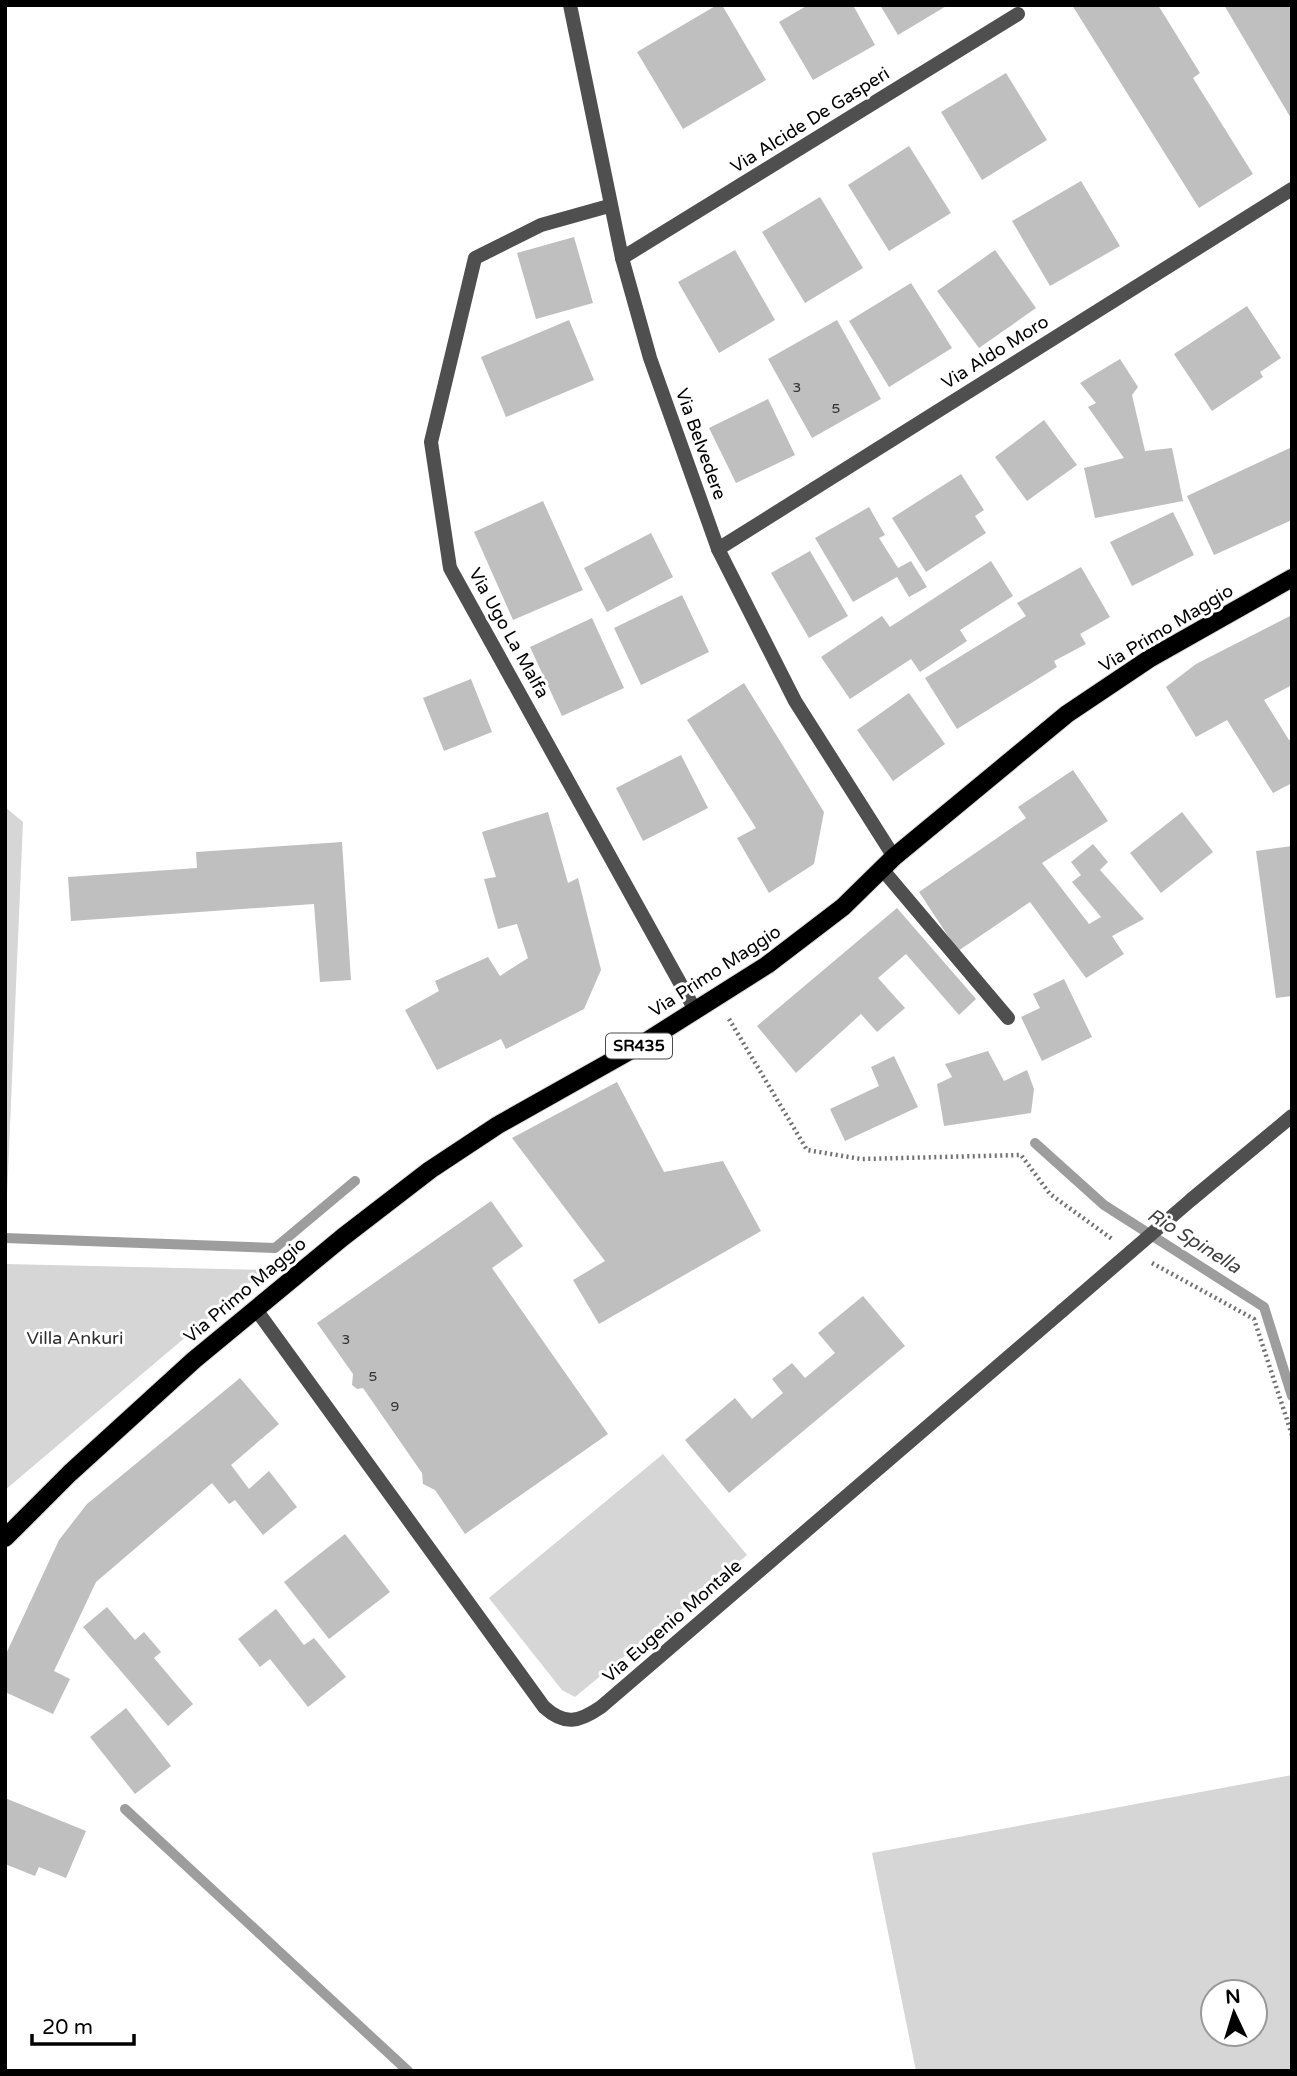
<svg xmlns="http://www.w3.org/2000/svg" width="1297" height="2076" font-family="'Varela Round',sans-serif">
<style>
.green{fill:#d6d6d6;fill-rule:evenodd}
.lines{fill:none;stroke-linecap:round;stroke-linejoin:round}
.stream{stroke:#9d9d9d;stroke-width:10}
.building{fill:#bfbfbf}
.primary-casing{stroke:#dbdbdb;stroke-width:20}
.path{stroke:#717171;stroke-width:4.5;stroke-dasharray:2 3.5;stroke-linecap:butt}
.service{stroke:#4f4f4f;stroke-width:14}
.minor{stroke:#4f4f4f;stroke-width:14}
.primary{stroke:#000;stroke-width:18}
.minor-bridge{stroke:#4f4f4f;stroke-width:14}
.labels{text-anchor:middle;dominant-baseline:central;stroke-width:6;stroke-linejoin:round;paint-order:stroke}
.number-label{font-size:14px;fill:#303030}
.shield{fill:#fff;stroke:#4c4c4c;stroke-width:2}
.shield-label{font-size:16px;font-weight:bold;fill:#000}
.street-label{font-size:18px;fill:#000;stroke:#fff}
.park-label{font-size:18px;fill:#2d2d2d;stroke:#fff}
.water-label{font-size:19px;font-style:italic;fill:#3e3e3e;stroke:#fff}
</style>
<rect width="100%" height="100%" fill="#fff"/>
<g class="green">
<polygon points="5,807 23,822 5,1243"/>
<polygon points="5,1264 265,1270 5,1490"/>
<polygon points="663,1454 747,1555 575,1697 562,1690 489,1598"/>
<path d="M1292 1775V2071H916L872 1853ZM1255 1992V2034H1213V1992Z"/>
</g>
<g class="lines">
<g class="stream">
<polyline points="1035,1143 1104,1205 1264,1307 1292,1396"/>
<polyline points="5,1238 275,1248 355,1181"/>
<polyline points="125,1809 408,2071"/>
</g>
</g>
<g class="building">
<polygon points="717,5 722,5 766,80 683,129 637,52"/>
<polygon points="808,5 853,5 875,45 813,80 779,22"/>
<polygon points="880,5 948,5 898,35"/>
<polygon points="1072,5 1158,5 1200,73 1193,78 1253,174 1199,208"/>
<polygon points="1224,5 1292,5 1292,120"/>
<polygon points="1006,73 1047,140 982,180 941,112"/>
<polygon points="909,146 951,213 889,251 848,185"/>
<polygon points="1081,181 1120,246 1050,286 1012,221"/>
<polygon points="820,197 863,268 805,303 762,232"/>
<polygon points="574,237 593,303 536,319 517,253"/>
<polygon points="735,250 775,320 719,353 678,282"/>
<polygon points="995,250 1036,308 979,348 937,291"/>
<polygon points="911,283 952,348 889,387 849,321"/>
<polygon points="1247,306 1281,358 1260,372 1263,377 1212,411 1174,354"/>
<polygon points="569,320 594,380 506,417 481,357"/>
<polygon points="837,320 881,399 812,438 768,359"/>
<polygon points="1120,359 1138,387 1132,395 1145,451 1172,448 1183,501 1095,518 1084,468 1124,458 1088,407 1096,403 1080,383"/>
<polygon points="768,399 795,455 736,483 709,428"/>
<polygon points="1044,420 1077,465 1027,501 995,457"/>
<polygon points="1292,447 1292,520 1214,555 1187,496"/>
<polygon points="961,474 984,510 975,516 986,533 926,572 892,518"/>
<polygon points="543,501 583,590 513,620 474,532"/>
<polygon points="869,507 885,535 879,538 898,568 911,561 927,587 909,597 897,577 853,602 815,538"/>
<polygon points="1173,512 1194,555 1132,586 1110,542"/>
<polygon points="651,533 673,577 607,612 584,568"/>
<polygon points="810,551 848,616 809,638 771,573"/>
<polygon points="991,561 1013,596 960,630 967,641 920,672 911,659 850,699 821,657 882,616 890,627"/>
<polygon points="1081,567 1110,617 1080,634 1086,644 1054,661 1057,667 957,729 925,678 1026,616 1017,603"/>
<polygon points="682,595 709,652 641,685 614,628"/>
<polygon points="1292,615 1292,685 1264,700 1289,740 1292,739 1292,783 1273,793 1227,720 1196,737 1166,687 1196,664"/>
<polygon points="592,618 624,688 562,716 530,647"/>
<polygon points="471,679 492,732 444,751 423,698"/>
<polygon points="744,683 824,812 814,864 769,893 737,838 756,828 687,720"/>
<polygon points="909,693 945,744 893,781 857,730"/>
<polygon points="681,755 708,808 643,841 616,788"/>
<polygon points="1073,770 1108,821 1042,863 1089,924 1101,917 1072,882 1081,875 1071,862 1093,844 1108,862 1100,870 1144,919 1112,936 1124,954 1086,978 1030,902 958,951 919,892 1026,818 1018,807"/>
<polygon points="548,812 568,883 578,878 601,970 584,1009 506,1049 501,1039 437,1070 405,1010 439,991 435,981 488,957 500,976 528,958 517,924 498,929 484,879 496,877 482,832"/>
<polygon points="1182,812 1213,852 1161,893 1130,853"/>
<polygon points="342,842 351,980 320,982 314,904 71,921 68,877 197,868 196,852"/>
<polygon points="1292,846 1292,996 1276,998 1256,851"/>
<polygon points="897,908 976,999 959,1015 906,954 878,978 905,1008 877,1032 861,1014 796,1073 757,1026"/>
<polygon points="1064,979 1092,1037 1042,1061 1021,1017 1040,1008 1033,994"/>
<polygon points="988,1051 1004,1081 1027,1070 1034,1089 1031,1113 944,1126 937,1084 952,1077 945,1064"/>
<polygon points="894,1056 918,1107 845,1141 830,1109 879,1086 871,1067"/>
<polygon points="617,1082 664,1172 723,1161 761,1231 599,1324 573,1280 605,1261 512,1138"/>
<polygon points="491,1201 523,1246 492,1268 608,1434 465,1534 435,1490 423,1484 422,1473 363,1388 357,1389 352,1385 353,1374 317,1323"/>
<polygon points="863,1296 905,1346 729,1493 685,1440 735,1398 752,1419 783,1393 772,1379 792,1363 805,1378 835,1353 818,1333"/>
<polygon points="240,1378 279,1424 231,1465 249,1489 269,1471 297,1507 263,1535 235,1500 229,1504 212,1483 96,1582 54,1671 70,1679 53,1714 5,1692 5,1656 59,1540 87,1504"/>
<polygon points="345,1534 390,1592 329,1639 284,1582"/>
<polygon points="107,1607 135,1640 144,1632 161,1652 154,1658 193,1704 168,1726 83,1627"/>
<polygon points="276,1609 304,1645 314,1638 346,1677 308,1707 270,1659 260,1667 238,1639"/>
<polygon points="126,1708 171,1766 135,1794 90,1737"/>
<polygon points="5,1798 86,1831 66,1878 39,1867 35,1876 5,1864"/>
</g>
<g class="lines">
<g class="primary-casing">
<polyline id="primary" points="5,1538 70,1473 194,1360 343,1237 430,1170 498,1125 642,1044 767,965 843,907 894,857 1067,714 1149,659 1292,578"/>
</g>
<g class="path">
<polyline points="729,1019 807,1150 861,1159 1021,1155 1050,1194 1112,1239"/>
<polyline points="1152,1263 1254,1319 1292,1435"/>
</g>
<polyline class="service" points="882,869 1008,1018"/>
<g class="minor">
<polyline points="570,5 622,258 650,358 718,549 795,701 894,857"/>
<polyline points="609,206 541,225 475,258 431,442 450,568 695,1010"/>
<polyline points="622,258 1018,14"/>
<polyline points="718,549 1292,189"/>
<polyline points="1192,1199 1292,1116"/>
<path d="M255 1308 544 1707C565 1726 579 1722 601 1707L1062 1311"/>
</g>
<use href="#primary" class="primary"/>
<polyline class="minor-bridge" points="1062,1311 1192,1199"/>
</g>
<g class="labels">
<g class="number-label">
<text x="797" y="387">3</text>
<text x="836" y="408">5</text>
<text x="346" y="1339">3</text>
<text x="373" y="1376">5</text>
<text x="395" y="1406">9</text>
</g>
<rect class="shield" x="606" y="1033.5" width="66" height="25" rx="5"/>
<g class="shield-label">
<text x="639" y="1046">SR435</text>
</g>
<g class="street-label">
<text transform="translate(810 120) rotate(-32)">Via Alcide De Gasperi</text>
<text transform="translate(995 352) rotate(-32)">Via Aldo Moro</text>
<text transform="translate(701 444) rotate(70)">Via Belvedere</text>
<text transform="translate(1166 628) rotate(-31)">Via Primo Maggio</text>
<text transform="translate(509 633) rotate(61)">Via Ugo La Malfa</text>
<text transform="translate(715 971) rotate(-33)">Via Primo Maggio</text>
<text transform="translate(245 1290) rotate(-40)">Via Primo Maggio</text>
<text transform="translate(672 1621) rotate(-41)">Via Eugenio Montale</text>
</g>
<g class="park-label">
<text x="75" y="1338">Villa Ankuri</text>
</g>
<g class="water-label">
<text transform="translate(1194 1241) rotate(32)">Rio Spinella</text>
</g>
</g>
<rect width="1297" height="2076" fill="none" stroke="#000000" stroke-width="14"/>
<g transform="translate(1234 2013) rotate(356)"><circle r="33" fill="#ffffff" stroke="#999999" stroke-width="2"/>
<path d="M0-5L12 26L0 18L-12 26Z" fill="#000000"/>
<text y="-10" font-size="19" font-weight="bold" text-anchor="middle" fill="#000000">N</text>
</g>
<path d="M32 2034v10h102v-10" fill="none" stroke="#000000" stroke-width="3.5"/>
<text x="42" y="2034" font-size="21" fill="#000000" stroke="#ffffff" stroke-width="5" paint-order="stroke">20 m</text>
</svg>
